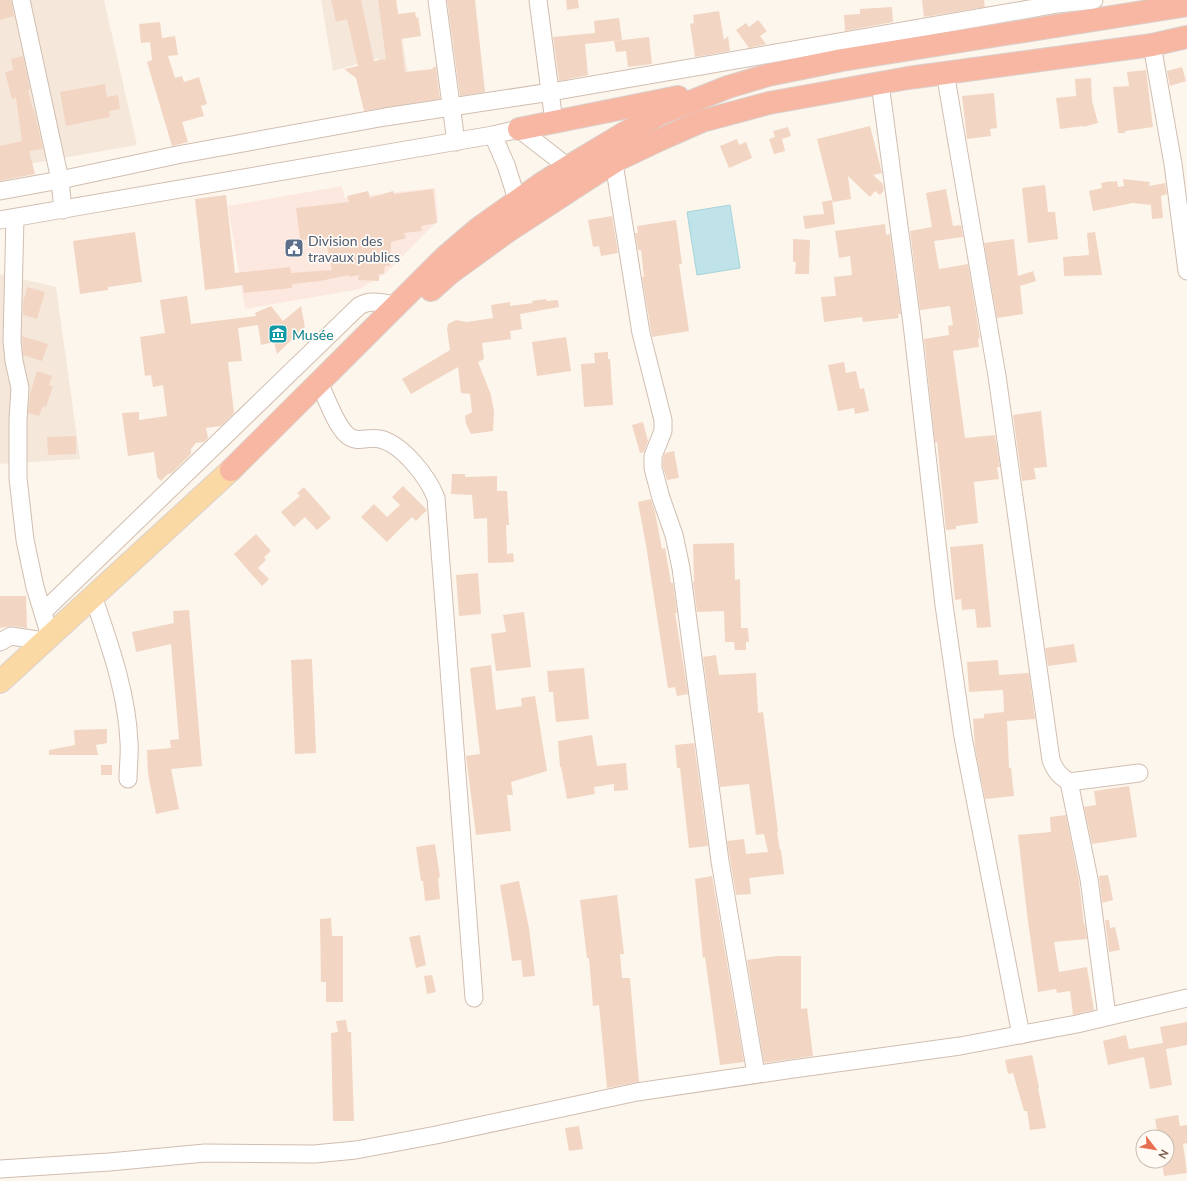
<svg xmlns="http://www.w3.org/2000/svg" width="1187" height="1181" font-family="Lato,sans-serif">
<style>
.residential{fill:#f5e8da}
.commercial{fill:#fde8e0}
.water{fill:#bfe3e8;stroke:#a5d3da}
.building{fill:#f3d5c3}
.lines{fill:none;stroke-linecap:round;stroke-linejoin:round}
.minor-casing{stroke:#d1beb0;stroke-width:19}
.major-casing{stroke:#dad1cd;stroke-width:24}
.highway-casing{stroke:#dad1cd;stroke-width:24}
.minor{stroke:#fff;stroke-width:17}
.major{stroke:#fbd9a5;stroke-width:22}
.highway{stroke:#f7b7a3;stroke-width:22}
.labels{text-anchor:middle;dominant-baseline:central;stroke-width:3.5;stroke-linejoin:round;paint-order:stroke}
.service-label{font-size:14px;fill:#4e5e75;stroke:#fffaf3;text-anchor:start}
.culture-label{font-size:14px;fill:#0d838f;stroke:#fffaf3;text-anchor:start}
</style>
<rect width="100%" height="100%" fill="#fdf6ec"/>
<g class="residential">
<polygon points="0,0 104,0 137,145 0,169"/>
<polygon points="321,0 396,0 413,107 384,113 378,58 333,71"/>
<polygon points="0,274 56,287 80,459 0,464"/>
</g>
<polygon class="commercial" points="342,186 345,198 435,188 438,220 386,273 360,289 245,309 228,206"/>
<polygon class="water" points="730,205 740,268 697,275 687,212"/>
<g class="building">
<polygon points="0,0 11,0 14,16 0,20"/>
<polygon points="331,0 361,0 374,61 386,59 378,0 396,0 398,14 415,12 416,18 418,17 421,36 401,39 405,72 433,69 433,67 436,67 440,99 364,111 356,78 344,69 358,66 347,19 336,22"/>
<polygon points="447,0 475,0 485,92 460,96"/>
<polygon points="566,0 578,0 579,8 567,10"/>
<polygon points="922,0 984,0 985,7 924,17"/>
<polygon points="892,7 893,22 845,31 844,15 860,14 860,9"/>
<polygon points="719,11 724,40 728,36 730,51 695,57 690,24 694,23 693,15"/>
<polygon points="619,18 622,40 585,44 588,75 559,81 553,37 595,33 594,21"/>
<polygon points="758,20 767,31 760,36 766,44 749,48 736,30 746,23 749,27"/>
<polygon points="160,22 162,38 175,36 178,55 168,56 175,78 182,76 184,82 199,77 207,104 201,106 204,116 182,122 188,142 172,146 147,62 152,60 150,42 141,43 139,24"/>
<polygon points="649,37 652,64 628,67 626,51 616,52 614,41"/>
<polygon points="23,56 30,89 28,90 33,109 34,109 43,149 29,151 35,174 0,181 0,146 22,141 16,98 12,99 5,72 13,70 11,59"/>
<polygon points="1182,67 1186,81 1170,86 1167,71"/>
<polygon points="1146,70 1153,127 1125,131 1125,133 1118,133 1113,87 1129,86 1127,72"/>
<polygon points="1091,78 1092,101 1098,123 1083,127 1083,126 1060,129 1056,98 1076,96 1075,79"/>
<polygon points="105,84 107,97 118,95 120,109 109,111 110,117 66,126 60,92"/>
<polygon points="994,93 997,128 990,129 991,136 967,139 962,96"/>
<polygon points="870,126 882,173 873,175 883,184 884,190 880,195 875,191 870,197 848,176 851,199 833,202 817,139"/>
<polygon points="788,127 791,136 782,139 785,151 774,154 769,139 775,137 773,131"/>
<polygon points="737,139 739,145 746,142 752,158 729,168 720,146"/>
<polygon points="1123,179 1150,182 1149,186 1165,183 1167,194 1161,196 1163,218 1152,219 1151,205 1133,203 1093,211 1089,191 1102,188 1101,183 1111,181 1111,182 1117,181 1118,187 1124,186"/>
<polygon points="1045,185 1048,212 1055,212 1058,239 1028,243 1022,188"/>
<polygon points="433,189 437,223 421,226 422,231 404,233 406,238 391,242 390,266 385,266 384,274 379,274 379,281 358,280 359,275 349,277 349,275 320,281 292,284 292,288 244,293 243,285 205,290 195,199 226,195 235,273 290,267 291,273 332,270 325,238 300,240 296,208 349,202 347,196 368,191 370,198 393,191 394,194"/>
<polygon points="946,189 953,226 961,225 963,237 934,241 939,269 968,264 980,338 978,339 979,347 953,351 965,438 995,435 1000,467 997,467 999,479 974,482 978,523 956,526 956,529 946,530 937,442 935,442 924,339 949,335 948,326 953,325 950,306 920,310 910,231 932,227 926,193"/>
<polygon points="832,200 835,224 805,229 803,216 824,214 822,202"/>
<polygon points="612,216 618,253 601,256 599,246 593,247 588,220"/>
<polygon points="676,220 682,264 679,264 689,331 652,337 642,277 644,277 641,250 638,250 635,233 638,233 637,226"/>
<polygon points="885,224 886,235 890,234 901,314 898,314 899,318 863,322 862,317 824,322 821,297 836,296 834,277 852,275 850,256 839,258 835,231"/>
<polygon points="135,232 142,282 108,287 108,290 80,294 73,241"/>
<polygon points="1095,232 1102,275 1064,276 1063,257 1089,255 1087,233"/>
<polygon points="793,239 810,240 809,274 795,274 796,262 793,262"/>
<polygon points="1014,239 1018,276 1033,271 1036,281 1020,286 1023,314 997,318 984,243"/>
<polygon points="27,287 45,292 37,319 23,315 23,303"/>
<polygon points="187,296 191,324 256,316 255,313 271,306 283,321 301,306 305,327 277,354 274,342 261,345 258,325 238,328 242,361 228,362 234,413 221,426 206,428 208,438 204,442 196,443 191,449 191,454 172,473 168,474 161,481 157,477 154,452 128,456 122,413 139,412 139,420 167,416 163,385 153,387 151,375 145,376 140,337 165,333 160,300"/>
<polygon points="546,299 547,301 558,300 559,307 520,314 522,329 510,331 511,339 482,343 484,359 478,362 491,395 494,412 493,431 471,434 466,424 465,416 472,412 470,394 461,393 458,367 411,394 402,379 450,350 447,329 448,324 456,320 467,322 493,318 491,305 510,302 510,306 533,303 532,301"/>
<polygon points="22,336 48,344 42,361 23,355"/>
<polygon points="566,337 571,371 537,376 532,342"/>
<polygon points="608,352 608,359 610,359 613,405 584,407 581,364 595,363 594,353"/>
<polygon points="844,362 846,373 856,371 860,389 864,388 869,411 855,414 854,408 838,411 828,365"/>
<polygon points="37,371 52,376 49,385 53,386 46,407 43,406 39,416 28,413 30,394"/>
<polygon points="1041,411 1047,467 1034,468 1036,479 1022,481 1013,415"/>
<polygon points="643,422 648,441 644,452 640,453 632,425"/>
<polygon points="76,436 76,454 48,455 47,437"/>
<polygon points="674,451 679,478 667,480 663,467 663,458 665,453"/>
<polygon points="452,474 465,474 465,477 497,476 497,491 507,491 509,525 506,525 507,554 513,553 514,562 488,563 487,518 474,519 472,495 451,494"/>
<polygon points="403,486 427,510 416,521 412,517 387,542 361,517 374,504 387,517 400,505 392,497"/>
<polygon points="304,487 331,518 317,530 305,517 294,527 281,512 300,496 297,493"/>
<polygon points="651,499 655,512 662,549 665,548 671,583 673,583 677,613 675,613 688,694 677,696 675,687 668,688 646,545 638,502"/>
<polygon points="256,534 271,551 264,557 266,560 258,568 269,579 262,586 234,554"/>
<polygon points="734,543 735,580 740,579 741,628 748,628 749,642 746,642 746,650 735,650 734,642 725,642 724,611 697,612 693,582 694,582 693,544"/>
<polygon points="983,544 991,627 977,628 975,609 962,610 961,599 955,600 950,547"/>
<polygon points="478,573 481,614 459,616 456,575"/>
<polygon points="0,596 26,596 27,628 12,626 0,628"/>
<polygon points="189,610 202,766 171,769 179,809 156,814 148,774 147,750 171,748 170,740 179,739 171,644 136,652 132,632 174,623 173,611"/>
<polygon points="524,612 531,667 496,671 491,634 506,632 503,615"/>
<polygon points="1074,644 1077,662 1048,666 1045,648"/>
<polygon points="716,655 719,675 756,673 758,713 763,712 778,832 777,832 780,850 781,850 784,874 749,878 751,894 736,895 727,841 744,839 746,854 768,852 764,834 756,835 749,784 720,787 703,657"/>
<polygon points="312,659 316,753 295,754 291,660"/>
<polygon points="998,660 999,675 1029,673 1035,719 1007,721 1009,768 1011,768 1014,796 985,799 975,747 973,719 984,718 984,714 1004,712 1003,690 969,692 967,662"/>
<polygon points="491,665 496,710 522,706 521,698 535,696 547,771 511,782 513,795 507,795 511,831 476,835 466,756 480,754 470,668"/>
<polygon points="584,668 589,719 556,722 553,692 549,692 547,671"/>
<polygon points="107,729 107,743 96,745 98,755 49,755 49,750 75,745 74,730"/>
<polygon points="592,735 597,766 626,763 628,790 614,791 614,784 594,787 595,794 567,799 561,767 560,767 558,741"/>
<polygon points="694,743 708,846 689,848 680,768 677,768 675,745"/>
<rect x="101" y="765" width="11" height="10"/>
<polygon points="1129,786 1137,837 1092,844 1084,807 1096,805 1094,791"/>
<polygon points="1066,815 1079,881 1084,925 1085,924 1087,939 1054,942 1059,972 1087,967 1094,1010 1073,1015 1070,991 1057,993 1056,989 1038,992 1027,914 1018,835 1051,832 1050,817"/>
<polygon points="435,844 440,877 438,878 440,899 425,901 423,881 421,881 416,847"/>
<polygon points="1108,875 1113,900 1102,903 1099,876"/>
<polygon points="712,876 744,1062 720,1065 705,957 703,958 695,879"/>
<polygon points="519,881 529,928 535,976 523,977 521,960 512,961 507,926 500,885"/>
<polygon points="617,895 624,954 620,954 622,978 630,978 639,1082 607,1088 599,1005 593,1006 589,958 587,958 580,900"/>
<polygon points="331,918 332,936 343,936 343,1002 326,1002 326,982 321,982 320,919"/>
<polygon points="1105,920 1109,920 1110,928 1115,927 1120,950 1109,952"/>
<polygon points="420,935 426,965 416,968 409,937"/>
<polygon points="777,956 801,956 801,1009 807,1008 813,1056 764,1063 747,960"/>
<polygon points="432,975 436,992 427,994 424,976"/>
<polygon points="346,1020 348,1032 351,1032 354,1121 333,1121 331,1033 338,1032 336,1021"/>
<polygon points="1187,1022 1187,1045 1166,1049 1172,1085 1150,1089 1144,1057 1108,1065 1103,1041 1126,1035 1129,1049 1163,1043 1160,1027"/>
<polygon points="1032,1055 1039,1087 1038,1088 1046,1128 1030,1130 1027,1111 1024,1111 1013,1073 1008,1074 1005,1060"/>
<polygon points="1178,1115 1180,1126 1187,1125 1187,1143 1183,1144 1187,1173 1164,1176 1162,1161 1167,1161 1167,1137 1158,1137 1155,1119"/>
<polygon points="579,1126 583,1149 569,1151 565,1128"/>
</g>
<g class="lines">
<g class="minor-casing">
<g id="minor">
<polyline points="21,0 60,180 63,210"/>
<polyline points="437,0 456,142"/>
<polyline points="538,0 554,122"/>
<polyline points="1152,45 1173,164 1187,271"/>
<path d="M945 72 997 376 1051 760C1055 771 1060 776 1069 782L1139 773"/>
<polyline points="880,83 912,324 944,605 963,737 1021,1035"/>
<polyline points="493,135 506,165 521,212"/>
<polyline points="614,163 641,333 663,420 663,431 653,456 653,468 661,498 674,535 681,568 720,861 756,1074"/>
<polyline points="0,191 60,180 177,155 385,117 551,92 1058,4 1094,0"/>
<polyline points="15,218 12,341 14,361 20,388 18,420 18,478 25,540 35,587 50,636"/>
<polyline points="0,220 493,135 519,129 577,174"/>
<path d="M322 389C328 402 336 425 347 435 357 444 368 436 380 439 402 444 428 477 436 498L474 998"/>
<path d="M93 596C109 643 127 692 129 742 130 754 128 767 128 779"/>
<path d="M43 612 359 306C371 299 383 303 396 305"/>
<polyline points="0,642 11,636 44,641"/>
<polyline points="1069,782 1089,879 1107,1016"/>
<polyline points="0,1169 109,1162 205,1153 314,1154 356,1150 436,1135 637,1092 793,1069 960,1046 1077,1024 1187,998"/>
</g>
</g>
<g class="major-casing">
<polyline id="major" points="0,682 231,470"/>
</g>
<g class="highway-casing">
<g id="highway">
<polyline points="519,129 678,97"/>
<polyline points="431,290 450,273 508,231 586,180 619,159 659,140 702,121 769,103 908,78 1152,45 1187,37"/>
<polyline points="231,470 445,257 479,228 541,184 568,167 623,134 660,114 728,87 768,75 842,60 1187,5"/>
</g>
</g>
<use href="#minor" class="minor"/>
<use href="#major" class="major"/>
<use href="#highway" class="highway"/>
</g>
<defs>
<g id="civic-square" transform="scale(1)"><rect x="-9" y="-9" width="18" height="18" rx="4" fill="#5c6f8a" stroke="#fffaf3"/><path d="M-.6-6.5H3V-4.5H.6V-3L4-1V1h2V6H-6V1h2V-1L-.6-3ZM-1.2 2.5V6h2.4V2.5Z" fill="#fff"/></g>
<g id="museum-square" transform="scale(1)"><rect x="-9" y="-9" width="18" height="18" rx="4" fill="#0f9aa8" stroke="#fffaf3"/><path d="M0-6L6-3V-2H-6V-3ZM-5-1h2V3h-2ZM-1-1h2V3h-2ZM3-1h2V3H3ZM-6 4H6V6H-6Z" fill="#fff"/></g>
</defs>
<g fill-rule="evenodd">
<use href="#civic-square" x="294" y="248"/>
<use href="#museum-square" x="278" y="334"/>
</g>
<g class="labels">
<g class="service-label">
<text x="308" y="240">Division des<tspan x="308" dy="16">travaux publics</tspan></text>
</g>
<g class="culture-label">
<text x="292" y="334">Musée</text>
</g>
</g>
<g transform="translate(1155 1149) rotate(121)"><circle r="19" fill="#fffaf3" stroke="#cabbb1"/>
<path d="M0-3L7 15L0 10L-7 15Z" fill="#e76f51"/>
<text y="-6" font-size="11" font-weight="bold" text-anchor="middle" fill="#7a5c4d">N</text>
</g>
</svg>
